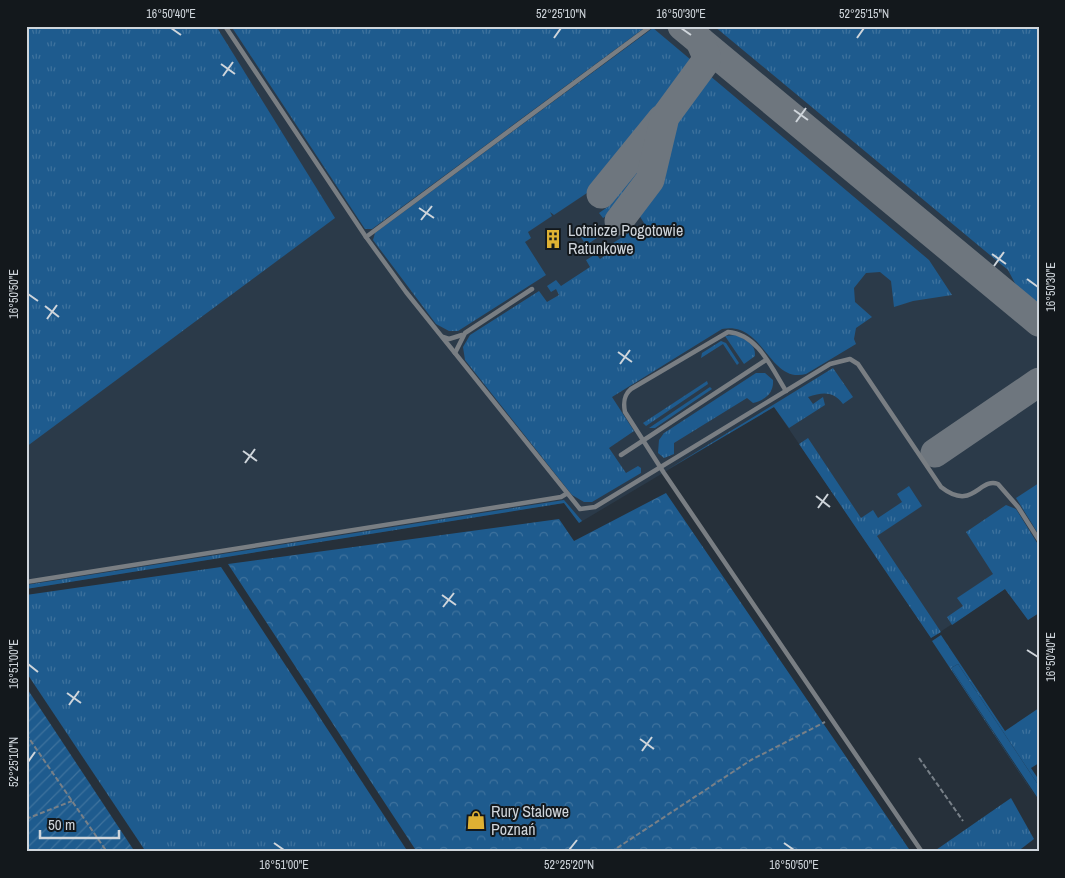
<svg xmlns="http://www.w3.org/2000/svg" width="1065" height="878" font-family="'Archivo Narrow',sans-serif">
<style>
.built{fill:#2b3a49}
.grass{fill:url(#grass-tufts)}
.forest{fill:url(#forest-crowns)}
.garden{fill:url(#garden-furrows)}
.pitch{fill:#1e5b8e}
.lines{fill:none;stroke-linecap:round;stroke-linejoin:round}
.taxiway{stroke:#6e767e;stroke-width:29}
.path{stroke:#788088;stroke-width:2;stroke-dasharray:5 2.5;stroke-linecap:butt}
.lane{stroke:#797e83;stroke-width:4.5}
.ticks{fill:none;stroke:#cfd5db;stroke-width:2}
.labels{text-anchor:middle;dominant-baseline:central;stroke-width:4;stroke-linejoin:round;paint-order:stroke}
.poi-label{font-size:16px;fill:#cfd5db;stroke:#13181c;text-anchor:start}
.neatline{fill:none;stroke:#cfd5db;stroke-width:2}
.ticks-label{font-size:12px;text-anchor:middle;fill:#cfd5db}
</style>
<defs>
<pattern id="grass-tufts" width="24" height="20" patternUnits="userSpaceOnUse" patternTransform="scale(1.25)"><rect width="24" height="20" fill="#1e5b8e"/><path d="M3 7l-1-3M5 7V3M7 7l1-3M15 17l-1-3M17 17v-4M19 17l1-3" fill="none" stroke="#3e729d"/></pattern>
<pattern id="forest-crowns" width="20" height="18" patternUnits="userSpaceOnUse" patternTransform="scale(1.25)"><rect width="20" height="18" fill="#1e5b8e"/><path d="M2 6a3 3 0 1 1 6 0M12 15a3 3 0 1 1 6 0" fill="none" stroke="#3e729d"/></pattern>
<pattern id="garden-furrows" width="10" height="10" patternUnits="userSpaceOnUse" patternTransform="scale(1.25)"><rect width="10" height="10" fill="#1e5b8e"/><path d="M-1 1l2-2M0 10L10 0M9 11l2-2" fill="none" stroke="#3e729d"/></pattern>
</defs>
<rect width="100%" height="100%" fill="#26303a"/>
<polygon class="built" points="26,26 1039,26 1039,613 1028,620 1005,589 931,638 774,407 579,523 564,503 26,589"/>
<g class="grass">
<polygon points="26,26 216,26 335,218 26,447"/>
<polygon points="231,26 647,26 372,229 365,229"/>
<polygon points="714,26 1039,26 1039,306 1018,289 1008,270"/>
<path d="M653 28 929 260 952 295 913 301 894 307 891 281 880 272 866 273 854 288 855 302 872 317 856 328 854 339 856 344 806 374C768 384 765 321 722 329L612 397 634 431 609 448 626 473 638 466 641 468V473L592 502H584L572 495 465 360 463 347 470 335 539 291 547 302 559 295 556 289 551 292 547 286 556 280 561 286 590 267 586 260 596 254 600 259 613 250 610 245 644 223 639 215 622 226 613 212 603 218 599 213 609 206 596 187 554 215 550 212 552 216 528 232 531 238 525 242 546 275 458 331H449L436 324 373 240 375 233Z"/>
<polygon points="584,227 589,233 593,230 597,238 586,245 577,231"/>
<path d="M736 335C746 340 756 344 755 356L744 364 725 336Z"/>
<polygon points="721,341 726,343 739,363 737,365 723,344 701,358 702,353"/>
<path d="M833 368 853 397 843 404C833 391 823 392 808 397L813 404 823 397 825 405 789 428 774 407 667 470Z"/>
<path d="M756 373H765L773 380C774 393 765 400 753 403L747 398 674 443V454L664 458 658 453 659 440 664 433Z"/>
<polygon points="707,381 708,384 646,426 643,423"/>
<polygon points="710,387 712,389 655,428 649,428"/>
<polygon points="808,438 861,518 873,510 878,518 902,502 897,494 909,486 922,506 877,536 941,632 931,638 799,444"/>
<polygon points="1039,483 1039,535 1016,498"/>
<polygon points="564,500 582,521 579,523 564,503 26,589 26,585"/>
<polygon points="1006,505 1016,509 1039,546 1039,613 1028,620 1005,589 952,625 947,617 963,606 957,598 993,574 966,532"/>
<polygon points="221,567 408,852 146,852 26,672 26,595"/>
<polygon points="941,635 1005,731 1039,708 1039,763 1031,768 1039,780 1039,786 958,664 951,668 1039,802 932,641"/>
<polygon points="1011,798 1034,839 1017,852 933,852"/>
</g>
<polygon class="forest" points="666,493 911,852 417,852 228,564 559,519 574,541"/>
<polygon class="garden" points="26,687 135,852 26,852"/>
<polygon class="pitch" points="958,664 1039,786 1039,800 951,668"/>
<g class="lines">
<g class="taxiway">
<polyline points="682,26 1039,322"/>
<polyline points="601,194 662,119"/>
<polyline points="619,221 650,180 665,117 706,61 706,55 700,41"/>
<polyline points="935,453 1039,382"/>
</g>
<g class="path">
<polyline points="26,734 107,852"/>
<polyline points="919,758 963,821"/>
<polyline points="26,819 72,801"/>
<polyline points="611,852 751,760 825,722"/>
</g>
<g class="lane">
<path d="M225 26 366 237 406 292 580 509 595 507 830 364 850 359 858 364 941 487C973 512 979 477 998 484L1018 507 1039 540"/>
<polyline points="366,237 651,26"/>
<polyline points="443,337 449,339 462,335"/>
<polyline points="455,353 465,333 532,289"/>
<path d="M786 391C772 369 758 334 728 332L631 389C624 395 623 402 625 412L664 473 922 852"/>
<polyline points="621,455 766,360"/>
<polyline points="26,582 561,497 566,494"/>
</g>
</g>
<path class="ticks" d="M171 28 181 35M681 28 691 35M554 38 561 28M857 38 864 28M221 64 235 74M223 76 233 62M794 110 808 120M796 122 806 108M419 208 434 218M421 220 432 206M992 254 1006 264M994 266 1004 252M1027 279 1038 287M28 294 38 301M45 306 59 317M47 319 57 305M618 352 632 362M620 364 630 350M243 451 257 461M245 463 255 449M816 496 830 507M818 508 828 494M442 595 456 605M443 607 454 593M1027 650 1038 657M28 664 38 672M67 693 81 703M69 705 79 691M640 739 654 749M642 751 652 737M28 762 35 752M274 843 284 850M784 843 794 850M569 850 577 840"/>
<defs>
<g id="building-bare" transform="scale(1.5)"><path d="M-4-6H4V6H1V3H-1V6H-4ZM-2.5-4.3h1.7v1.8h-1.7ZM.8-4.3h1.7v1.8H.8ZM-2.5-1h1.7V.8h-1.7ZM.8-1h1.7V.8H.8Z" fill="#deb133" stroke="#13181c" stroke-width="2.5" paint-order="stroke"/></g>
<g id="shop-bare" transform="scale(1.5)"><path d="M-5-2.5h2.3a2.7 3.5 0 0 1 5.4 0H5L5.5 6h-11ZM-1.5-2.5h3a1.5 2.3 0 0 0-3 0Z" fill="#deb133" stroke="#13181c" stroke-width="2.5" paint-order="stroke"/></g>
</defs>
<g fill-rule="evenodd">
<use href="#building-bare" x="553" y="239"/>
<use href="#shop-bare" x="476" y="820"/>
</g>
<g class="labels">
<g class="poi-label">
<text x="568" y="230">Lotnicze Pogotowie<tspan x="568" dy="18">Ratunkowe</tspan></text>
<text x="491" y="811">Rury Stalowe<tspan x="491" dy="18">Poznań</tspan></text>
</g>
</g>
<rect width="1065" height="878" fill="none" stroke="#13181c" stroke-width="55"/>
<path d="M40 830v8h79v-8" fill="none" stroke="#cfd5db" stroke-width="2.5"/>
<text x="48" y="830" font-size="15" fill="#cfd5db" stroke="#13181c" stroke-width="4" paint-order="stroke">50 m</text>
<rect x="28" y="28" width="1010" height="822" class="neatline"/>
<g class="ticks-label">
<text x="171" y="18">16°50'40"E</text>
<text x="561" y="18">52°25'10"N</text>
<text x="681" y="18">16°50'30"E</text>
<text x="864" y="18">52°25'15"N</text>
<text transform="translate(1051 287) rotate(-90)" y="4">16°50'30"E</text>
<text transform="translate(14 294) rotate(-90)" y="4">16°50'50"E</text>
<text transform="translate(1051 657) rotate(-90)" y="4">16°50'40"E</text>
<text transform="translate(14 664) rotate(-90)" y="4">16°51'00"E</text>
<text transform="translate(14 762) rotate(-90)" y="4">52°25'10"N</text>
<text x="284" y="869">16°51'00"E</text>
<text x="569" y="869">52°25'20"N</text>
<text x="794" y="869">16°50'50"E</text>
</g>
</svg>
